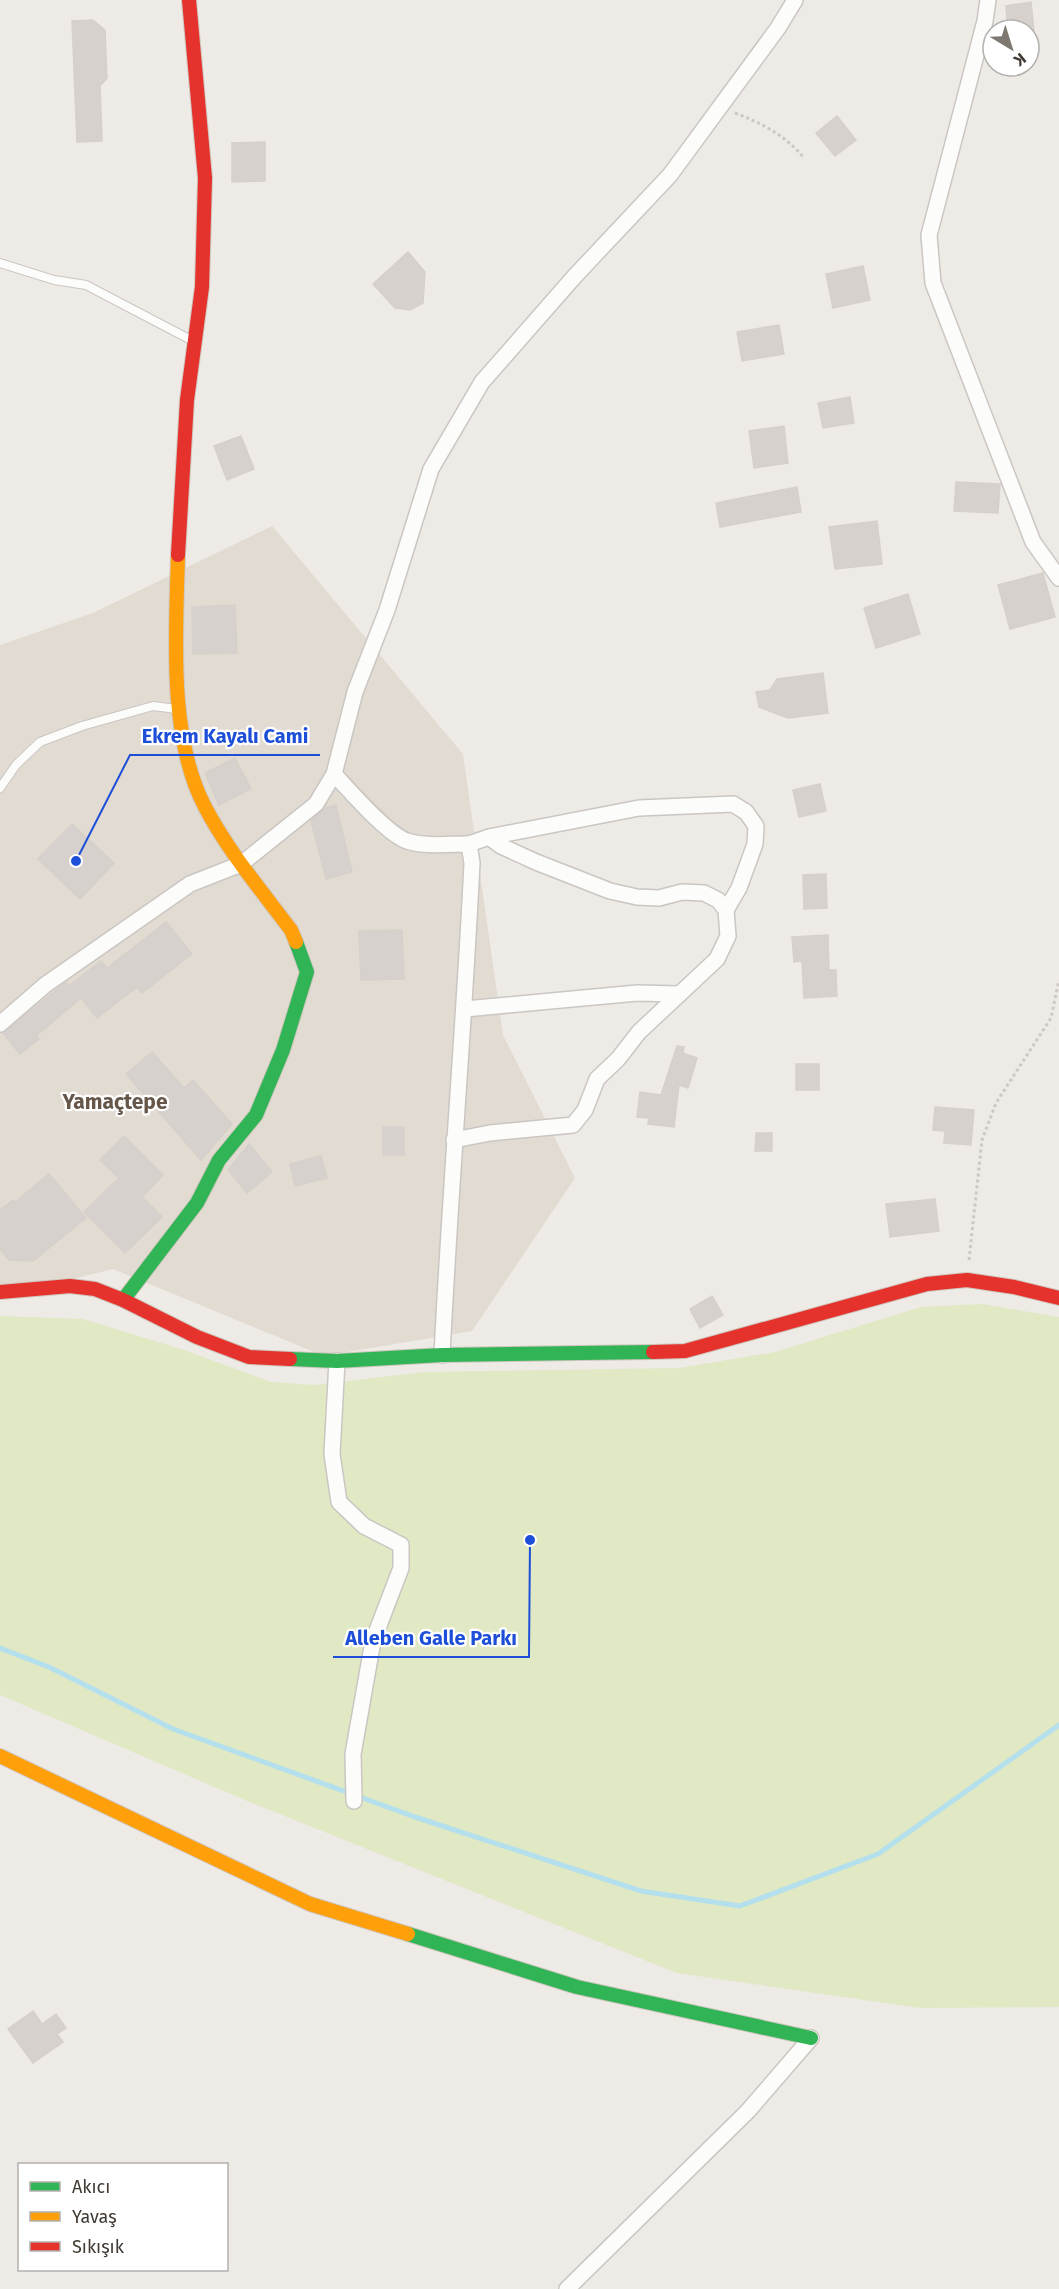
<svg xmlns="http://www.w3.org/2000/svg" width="1059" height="2289" font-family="'Fira Sans',sans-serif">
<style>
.residential{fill:#e2dbd2}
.green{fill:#e0e8c4}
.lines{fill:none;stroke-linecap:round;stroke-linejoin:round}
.stream{stroke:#b4dfed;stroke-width:5}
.building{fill:#d6d1cd;stroke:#d6d0cb;stroke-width:1.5}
.lane-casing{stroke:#cac6c2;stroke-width:10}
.street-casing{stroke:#cac6c2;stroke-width:18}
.fast-casing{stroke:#cfc7be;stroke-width:16}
.slow-casing{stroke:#cfc7be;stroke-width:16}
.jam-casing{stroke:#cfc7be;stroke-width:16}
.path{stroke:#ccc9c5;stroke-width:3;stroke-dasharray:3 3;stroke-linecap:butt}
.lane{stroke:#fcfcfb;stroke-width:8}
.street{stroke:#fcfcfb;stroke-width:15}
.fast{stroke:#30b455;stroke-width:14}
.slow{stroke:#ff9f0a;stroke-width:14}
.jam{stroke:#e5322d;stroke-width:14}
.labels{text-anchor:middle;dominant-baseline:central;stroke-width:4.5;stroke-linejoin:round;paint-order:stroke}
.quarter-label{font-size:21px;font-weight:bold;fill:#655649;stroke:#fff}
.leader{fill:none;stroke:#1d4ed8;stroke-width:2}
.callout-dot{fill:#1d4ed8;stroke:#fff;stroke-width:2}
.callout-label{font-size:20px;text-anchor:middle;font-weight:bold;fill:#1d4ed8;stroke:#fff;stroke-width:4.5;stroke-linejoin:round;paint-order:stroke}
</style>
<rect width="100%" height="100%" fill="#eeeae6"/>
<polygon class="residential" points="272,526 463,754 503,1035 575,1178 472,1331 324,1356 113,1269 0,1297 0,645 93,613"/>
<polygon class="green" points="982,1304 1059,1317 1059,2007 920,2008 677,1973 247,1801 0,1695 0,1316 83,1319 184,1350 271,1382 315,1385 424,1372 679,1368 775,1352 921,1307"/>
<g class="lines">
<polyline class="stream" points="0,1648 49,1667 173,1729 415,1817 641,1891 740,1906 878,1854 1059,1725"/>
</g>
<g class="building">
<polygon points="1031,2 1034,30 1008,30 1006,6"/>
<polygon points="93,20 105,30 107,78 100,86 102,141 77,142 72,21"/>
<polygon points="837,116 856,140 835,156 816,133"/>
<polygon points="265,142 265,181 232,182 232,143"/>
<polygon points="408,252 425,272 423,303 410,310 395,308 373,284"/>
<polygon points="863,266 870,300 833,308 826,274"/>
<polygon points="779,325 784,354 742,361 737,332"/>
<polygon points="850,397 854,423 823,428 818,403"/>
<polygon points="784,426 788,463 754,468 749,431"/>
<polygon points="241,436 254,469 227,480 214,446"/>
<polygon points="956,482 1000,484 998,513 954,511"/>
<polygon points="797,487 801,512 720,527 716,503"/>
<polygon points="877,521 882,564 835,569 829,527"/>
<polygon points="1043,573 1055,617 1010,629 998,585"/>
<polygon points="908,594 920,634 876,648 864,608"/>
<polygon points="235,605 237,653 193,654 192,607"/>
<polygon points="823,673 828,713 788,718 759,707 756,692 770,690 777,679"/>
<polygon points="235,758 251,789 219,805 205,773"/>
<polygon points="820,784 826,811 799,817 793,790"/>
<polygon points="336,805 352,872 326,879 311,821 325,808"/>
<polygon points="72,824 114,863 80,899 38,859"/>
<polygon points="826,874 827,908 804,909 803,875"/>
<polygon points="166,922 192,954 142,993 137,987 97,1018 81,998 36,1036 39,1039 20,1054 3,1033 66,982 69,986 101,961 107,968"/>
<polygon points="402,930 404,979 361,980 359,931"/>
<polygon points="828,935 829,970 836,970 837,996 804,998 802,961 794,962 792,937"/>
<polygon points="677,1046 684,1047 683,1053 697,1058 688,1088 679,1085 674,1127 648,1124 649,1118 637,1117 640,1092 661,1095"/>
<polygon points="152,1052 184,1088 193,1080 232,1124 201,1160 126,1074"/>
<rect x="796" y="1064" width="23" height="26"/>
<polygon points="935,1107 974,1110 971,1145 944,1143 945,1131 933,1130"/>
<rect x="383" y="1127" width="21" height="28"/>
<polygon points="756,1133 772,1133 772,1151 755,1151"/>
<polygon points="124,1136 163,1175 142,1197 162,1217 125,1253 84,1212 119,1178 100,1160"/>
<polygon points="249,1144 272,1172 247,1193 228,1170"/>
<polygon points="321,1156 327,1178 295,1186 290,1164"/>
<polygon points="49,1174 86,1218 33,1261 9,1260 0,1249 0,1210 13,1200 15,1202"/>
<polygon points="935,1199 939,1231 890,1237 886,1204"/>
<polygon points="712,1296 723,1315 700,1328 690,1309"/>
<polygon points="33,2011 42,2024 56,2014 66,2028 57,2034 63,2042 33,2063 8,2029"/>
</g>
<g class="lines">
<g class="lane-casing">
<g id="lane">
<polyline points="0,263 54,280 86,285 193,341"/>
<polyline points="0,788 16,765 40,742 82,726 153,706 177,709"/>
</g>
</g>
<g class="street-casing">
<g id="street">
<polyline points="988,0 985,21 929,235 933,283 1033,542 1059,578"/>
<path d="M334 774C350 791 387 834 407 841 426 847 450 844 469 844L472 863C464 1028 450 1191 442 1355"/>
<polyline points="489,837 639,808 733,804 746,812 756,826 755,844 739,888 726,910"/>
<polyline points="465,1009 637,993 679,994"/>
<polyline points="0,1024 45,985 190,884 241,864 316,804 334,774 355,692 387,610 431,469 482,382 574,277 670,175 778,28 795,0"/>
<polyline points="454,1140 490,1133 573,1125 585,1110 597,1079 618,1059 639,1032 717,959 728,936 726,910 718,900 704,893 682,892 659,898 637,897 610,891 536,862 501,846 489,837 469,844"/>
<polyline points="337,1361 332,1454 339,1502 364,1526 401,1545 401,1568 373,1641 353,1754 354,1801"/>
<polyline points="567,2289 748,2111 811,2038"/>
</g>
</g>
<g class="fast-casing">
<g id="fast">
<polyline points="123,1300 197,1203 219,1160 256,1115 283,1050 307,972 296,942"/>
<polyline points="290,1359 337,1361 442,1355 653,1352"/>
<polyline points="408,1934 577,1987 811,2038"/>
</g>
</g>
<g class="slow-casing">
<g id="slow">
<path d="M178 555C176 633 168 737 205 807 228 851 261 890 291 930L296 942"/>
<polyline points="0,1756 310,1904 408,1934"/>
</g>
</g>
<g class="jam-casing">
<g id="jam">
<polyline points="178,555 187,400 202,287 205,178 189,0"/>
<polyline points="0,1292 70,1286 95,1289 123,1300 197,1337 249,1357 290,1359"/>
<polyline points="653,1352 685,1351 927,1284 967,1280 1014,1287 1059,1298"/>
</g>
</g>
<g class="path">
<path d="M735 113C762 123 786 136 804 158"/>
<polyline points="969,1260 982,1140 996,1103 1051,1018 1059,980"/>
</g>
<use href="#lane" class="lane"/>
<use href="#street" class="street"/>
<use href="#fast" class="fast"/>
<use href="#slow" class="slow"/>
<use href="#jam" class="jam"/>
</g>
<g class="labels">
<g class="quarter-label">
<text x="115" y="1102">Yamaçtepe</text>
</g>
</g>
<path class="leader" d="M76 861L130 755H320M530 1540L529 1657H333"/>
<g class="callout-dot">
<circle cx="76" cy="861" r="6"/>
<circle cx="530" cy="1540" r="6"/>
</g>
<g class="callout-label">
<text x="225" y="743">Ekrem Kayalı Cami</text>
<text x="431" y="1645">Alleben Galle Parkı</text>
</g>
<rect x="18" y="2163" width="210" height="108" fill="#ffffff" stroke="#b3b0ad" stroke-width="1.5"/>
<rect x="30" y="2182" width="30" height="9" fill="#30b455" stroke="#b3b0ad" stroke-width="1.5"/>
<text x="72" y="2193" font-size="18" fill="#423a32">Akıcı</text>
<rect x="30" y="2212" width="30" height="9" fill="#ff9f0a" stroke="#b3b0ad" stroke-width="1.5"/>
<text x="72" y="2223" font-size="18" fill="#423a32">Yavaş</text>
<rect x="30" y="2242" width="30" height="9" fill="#e5322d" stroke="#b3b0ad" stroke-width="1.5"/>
<text x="72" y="2253" font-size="18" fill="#423a32">Sıkışık</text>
<g transform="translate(1011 48) rotate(142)"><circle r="28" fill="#ffffff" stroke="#b3b0ad" stroke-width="1.5"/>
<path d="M0-4.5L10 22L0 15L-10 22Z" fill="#7e7871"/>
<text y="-9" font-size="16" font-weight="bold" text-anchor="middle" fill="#423a32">K</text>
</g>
</svg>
